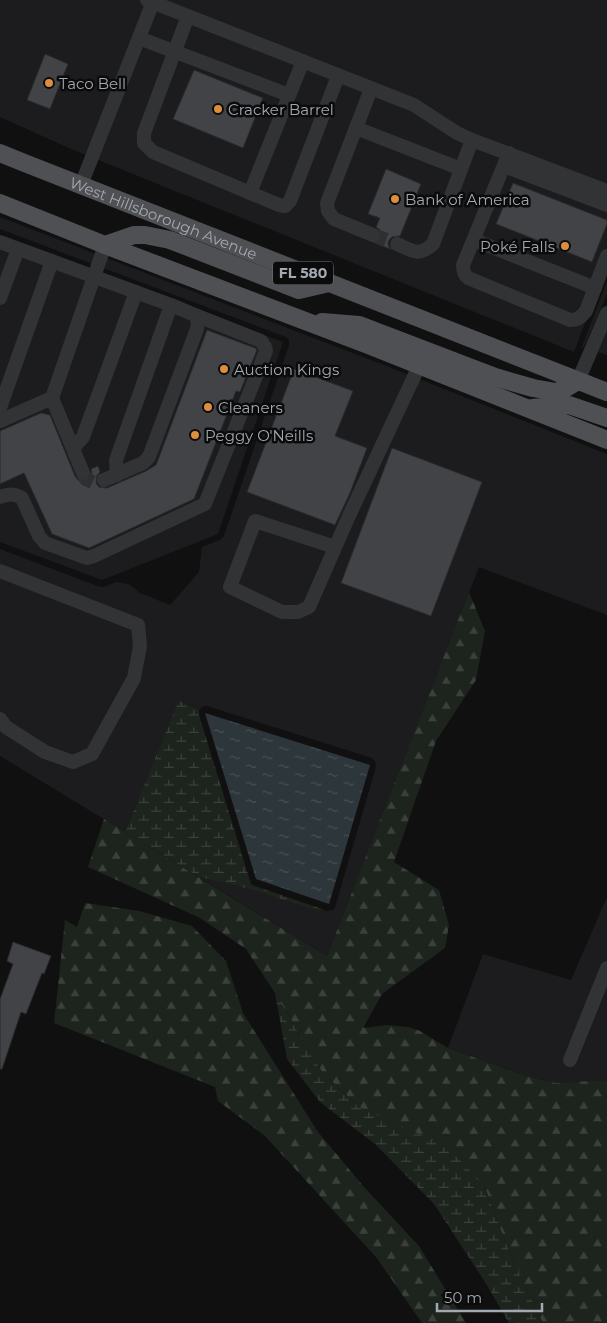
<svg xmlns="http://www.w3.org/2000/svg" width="607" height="1323" font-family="Montserrat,sans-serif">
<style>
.built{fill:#1c1c1e}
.forest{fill:url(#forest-firs)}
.wetland{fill:url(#wetland-marsh)}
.water{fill:url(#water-ripples)}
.building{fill:#424346;stroke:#2a2a2d}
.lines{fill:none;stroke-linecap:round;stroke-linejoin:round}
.minor-tunnel{stroke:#2d2f31;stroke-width:14;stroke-dasharray:14 7;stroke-linecap:butt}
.minor{stroke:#313335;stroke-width:14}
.major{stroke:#4e5054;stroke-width:18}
.poi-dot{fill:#dc8d3d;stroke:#0b0b0c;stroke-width:2}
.labels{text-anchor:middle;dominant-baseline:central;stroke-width:5;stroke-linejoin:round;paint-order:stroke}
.shield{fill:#0b0b0c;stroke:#757a7f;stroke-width:1}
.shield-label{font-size:14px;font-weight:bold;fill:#a3a9b0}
.poi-label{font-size:15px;fill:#a3a9b0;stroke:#0b0b0c;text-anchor:start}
.street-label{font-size:15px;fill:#a3a9b0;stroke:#0b0b0c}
</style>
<defs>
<pattern id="forest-firs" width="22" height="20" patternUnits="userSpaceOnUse" patternTransform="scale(1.25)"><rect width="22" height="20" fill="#1d231d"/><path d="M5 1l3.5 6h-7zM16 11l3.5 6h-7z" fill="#3b403b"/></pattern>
<pattern id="wetland-marsh" width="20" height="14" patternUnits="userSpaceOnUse" patternTransform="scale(1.25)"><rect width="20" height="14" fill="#1d231d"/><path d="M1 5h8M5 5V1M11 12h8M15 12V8" fill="none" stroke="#3b403b"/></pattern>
<pattern id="water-ripples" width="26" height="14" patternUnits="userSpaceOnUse" patternTransform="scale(1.25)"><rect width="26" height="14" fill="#2d363a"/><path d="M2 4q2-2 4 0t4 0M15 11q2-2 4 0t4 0" fill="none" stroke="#485054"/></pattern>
</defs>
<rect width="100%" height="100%" fill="#101011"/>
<g class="built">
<polygon points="0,0 607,0 607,264 574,352 71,149 0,117"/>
<polygon points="0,217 389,367 607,454 607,615 479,567 327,956 199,877 249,889 320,910 322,909 327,911 333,910 335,907 376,767 375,761 372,758 207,706 203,706 199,710 180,700 125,832 0,756 0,549 100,587 104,587 116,582 129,584 140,593 170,605 199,572 202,547 220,540 224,536 289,345 289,340 286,337 0,229"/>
<polygon points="0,236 283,342 218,534 102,580 0,542"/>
<polygon points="607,281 607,295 584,347 582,347"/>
<polygon points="607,331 607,355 598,352"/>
<polygon points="607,897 607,1080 556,1083 523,1075 448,1048 483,954 571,980"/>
</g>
<g class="forest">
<polygon points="469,592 485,631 476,680 436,741 394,862 439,890 449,925 445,948 382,994 363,1028 386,1025 409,1027 420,1031 448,1048 523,1075 556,1083 607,1080 607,1323 543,1323 535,1308 505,1241 484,1185 384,1119 359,1107 322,1072 275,993 246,949 200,918 88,867 104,819 327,956"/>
<polygon points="85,903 139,911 192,926 226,961 243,1013 318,1132 364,1187 419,1246 466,1323 422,1323 376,1257 265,1136 218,1101 215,1087 54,1023 65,920 77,927"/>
</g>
<g class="wetland">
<polygon points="179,700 199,710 199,715 251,884 255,886 322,909 320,911 249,889 199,877 125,832"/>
<polygon points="275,993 322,1072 359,1107 446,1146 484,1185 505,1241 535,1308 543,1323 509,1323 485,1282 434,1204 376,1145 320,1102 287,1059"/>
</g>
<polygon class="water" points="205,713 370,765 329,904 256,879"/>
<g class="building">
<polygon points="45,54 68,64 50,109 27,100"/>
<polygon points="194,70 263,98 243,148 173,119"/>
<polygon points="386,169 421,184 400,236 392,237 389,240 388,244 390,249 375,243 379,242 381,238 380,230 376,227 380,218 368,214"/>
<polygon points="513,183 607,220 607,224 592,262 496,224"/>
<polygon points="207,330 255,348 257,350 240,392 236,391 194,499 89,548 52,534 24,473 0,484 0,431 41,413 50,415 75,476 78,480 82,482 87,481 90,478 92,475 91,469 98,466 100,472 97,475 96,483 99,487 107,488 146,471 156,465"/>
<polygon points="294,369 353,391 335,436 367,448 350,493 335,525 247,492"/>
<polygon points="392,448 482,482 431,616 341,583"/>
<polygon points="13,942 51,956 44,974 42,973 26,1014 21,1012 2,1069 0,1069 0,999 13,964 7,961"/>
</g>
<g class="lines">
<g class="minor-tunnel">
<polyline points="373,235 397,244"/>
<polyline points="83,473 86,479 94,483 104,480"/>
</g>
<g class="minor">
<polyline points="147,0 414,105 457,133 472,140 607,191"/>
<polyline points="188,16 144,133 144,143 153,152 279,205 285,206 290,201 338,76"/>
<polyline points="139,38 289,95"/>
<polyline points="371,89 327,203 328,211 334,219 373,235"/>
<polyline points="356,128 461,169"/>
<path d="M509 153 463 265C463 271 464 275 468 278L570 320C578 320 581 317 586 311L607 256"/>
<polyline points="504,166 607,205"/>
<polyline points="81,185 153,2"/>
<polyline points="250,193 303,61"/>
<polyline points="474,240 595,288"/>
<polyline points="0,242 171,305 195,315 198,320 197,329 149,457 143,463 104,480"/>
<path d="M397 244C413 251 418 257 433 244L472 140"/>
<polyline points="0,298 18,249"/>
<polyline points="578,381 607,313"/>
<polyline points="52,398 105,245"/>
<polyline points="0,408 52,261"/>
<polyline points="0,421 52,398 83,473"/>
<polyline points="73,448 83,437 136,292"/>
<polyline points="117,475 116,460 171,305"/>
<path d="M0 497C8 494 14 493 22 498L39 536 45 543 87 558 94 556 205 504 266 351 265 347 261 341 195 315"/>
<polyline points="335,547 255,521 230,587 282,612 298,612 309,607 348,518 419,366"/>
<polyline points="0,571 138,625 140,646 134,678 92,754 73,762 45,752 6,727 0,719"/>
<polyline points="570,1060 607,968"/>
</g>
<g class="major">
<path id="s1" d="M0 153 22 162 607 392"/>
<polyline points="0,203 105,245 366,344 607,440"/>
<polyline points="105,245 134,235 145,235 170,240 299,290 329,283"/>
<polyline points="322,322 359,325 495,377 533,388 556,392 566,388 578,381"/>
<polyline points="532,408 569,405 607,418"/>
</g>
</g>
<g class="poi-dot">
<circle cx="49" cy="83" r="5"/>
<circle cx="218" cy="109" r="5"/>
<circle cx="395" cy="199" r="5"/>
<circle cx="565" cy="246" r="5"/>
<circle cx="224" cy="369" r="5"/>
<circle cx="208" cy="407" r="5"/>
<circle cx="195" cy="435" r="5"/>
</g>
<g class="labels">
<rect class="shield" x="273" y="261.5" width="60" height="23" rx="4"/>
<g class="shield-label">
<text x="303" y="273">FL 580</text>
</g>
<g class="poi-label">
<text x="59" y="83">Taco Bell</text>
<text x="228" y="109">Cracker Barrel</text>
<text x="405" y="199">Bank of America</text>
<text x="555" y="246" text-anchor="end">Poké Falls</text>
<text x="234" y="369">Auction Kings</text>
<text x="218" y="407">Cleaners</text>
<text x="205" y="435">Peggy O'Neills</text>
</g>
<g class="street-label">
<text stroke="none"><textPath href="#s1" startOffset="176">West Hillsborough Avenue</textPath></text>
</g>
</g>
<path d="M437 1303v8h105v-8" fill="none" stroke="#a3a9b0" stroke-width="2.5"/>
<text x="444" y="1303" font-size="15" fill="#a3a9b0" stroke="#0b0b0c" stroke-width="4" paint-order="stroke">50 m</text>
</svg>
